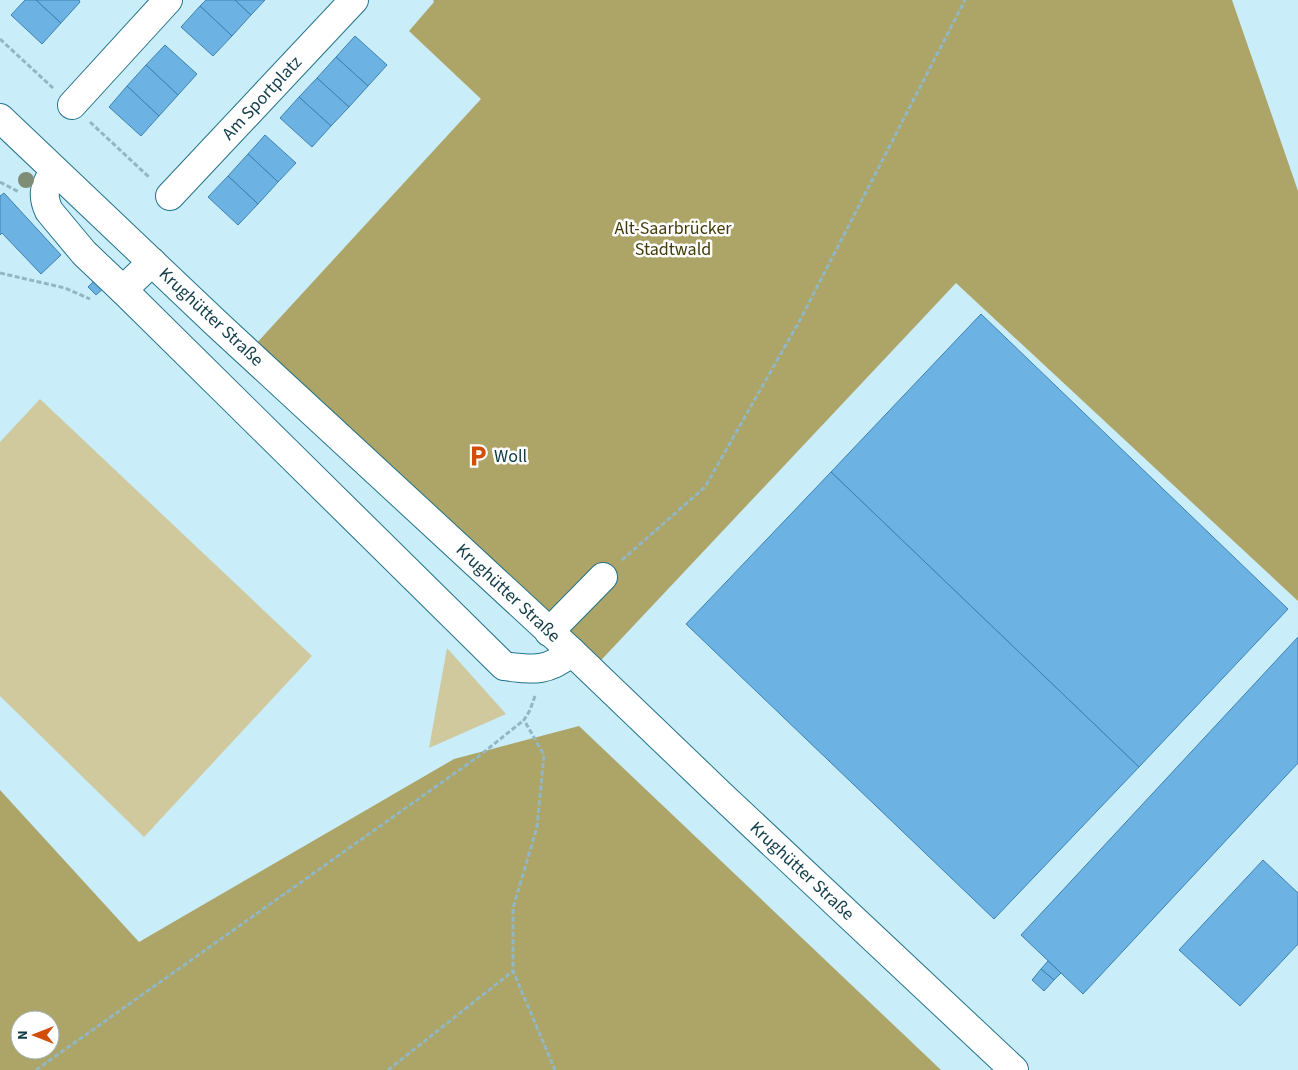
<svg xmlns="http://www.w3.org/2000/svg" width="1298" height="1070" font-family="'Source Sans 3',sans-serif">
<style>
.green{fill:#cfc99d}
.forest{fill:#ada468;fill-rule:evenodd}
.building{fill:#6cb2e3;stroke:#3c82b1}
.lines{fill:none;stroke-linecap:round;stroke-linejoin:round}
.minor-casing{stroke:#247288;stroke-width:30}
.path{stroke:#91b7c3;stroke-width:3;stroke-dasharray:5 2.5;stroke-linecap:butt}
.minor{stroke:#fff;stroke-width:28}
.tree{fill:#7f8c76}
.labels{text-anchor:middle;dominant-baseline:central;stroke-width:5;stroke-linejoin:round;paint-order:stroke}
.street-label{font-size:18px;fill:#113c48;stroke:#fff}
.park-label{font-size:18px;fill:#433c0a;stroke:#fff}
.poi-label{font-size:18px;fill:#113c48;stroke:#fff;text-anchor:start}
</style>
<rect width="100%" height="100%" fill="#c9edf9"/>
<g class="green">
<polygon points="40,399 312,656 144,837 0,696 0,442"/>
<polygon points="447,648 506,714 429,748"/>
</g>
<g class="forest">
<polygon points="433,0 1232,0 1298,191 1298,601 956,283 589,673 253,347 481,99 409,31 434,2"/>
<path d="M579 726 941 1070H0V790L139 942 454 759ZM20 1020H50V1050H20Z"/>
</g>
<g class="building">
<polygon points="25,0 36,0 61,23 42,44 11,15"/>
<polygon points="36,0 79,0 80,2 61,23"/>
<polygon points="206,0 235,0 251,15 232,36 200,6"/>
<polygon points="235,0 265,0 251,15"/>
<polygon points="200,6 232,36 213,56 181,27"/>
<polygon points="355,36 387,65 368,86 336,57"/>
<polygon points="165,45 197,74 178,95 146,65"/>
<polygon points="336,57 368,86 349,107 317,78"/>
<polygon points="146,65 178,95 159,116 127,86"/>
<polygon points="317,78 349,107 331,126 299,97"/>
<polygon points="127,86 159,116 141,136 109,107"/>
<polygon points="299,97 331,126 312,147 280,118"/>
<polygon points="265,135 296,163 278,182 248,154"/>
<polygon points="248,154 278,182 258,204 228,176"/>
<polygon points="228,176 258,204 238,225 208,197"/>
<polygon points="4,193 61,255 41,274 2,233 0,235 0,196"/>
<polygon points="96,279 105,287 96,295 88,287"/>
<polygon points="981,314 1288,609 1139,767 831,472"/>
<polygon points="831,472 1139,767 994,919 686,624"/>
<polygon points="1298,637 1298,763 1083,994 1021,935"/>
<polygon points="1263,860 1298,893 1298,944 1240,1006 1179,950"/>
<polygon points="1048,961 1061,973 1054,980 1041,969"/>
<polygon points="1041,969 1054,980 1044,991 1032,980"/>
</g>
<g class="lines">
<g class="minor-casing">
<g id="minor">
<polyline points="72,105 168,0"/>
<polyline points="0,118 217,324 572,652 720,794 1014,1070"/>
<path d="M54 170C45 186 41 194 49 211L84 253 123 290"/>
<polyline points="170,196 354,0"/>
<path d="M152 262 123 290 504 666C535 670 547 672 572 652"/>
<polyline points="549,632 603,577"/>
</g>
</g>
<g class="path">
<polyline points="0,39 53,88"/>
<polyline points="90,122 150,178"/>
<polyline points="0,182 19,192"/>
<polyline points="0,273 65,288 90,299"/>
<polyline points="622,560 705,487 800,320 965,0"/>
<polyline points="535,696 530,710 524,720 544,755 537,827 513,908 513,971 555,1070"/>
<polyline points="36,1070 479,756 524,720"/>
<polyline points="388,1070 513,971"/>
</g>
<use href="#minor" class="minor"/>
</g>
<circle class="tree" cx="26" cy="180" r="8"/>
<defs>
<g id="parking-bare" transform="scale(1.725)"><path d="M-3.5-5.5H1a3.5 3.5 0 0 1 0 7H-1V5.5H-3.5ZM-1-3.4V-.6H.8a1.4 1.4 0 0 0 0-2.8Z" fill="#d24d08" stroke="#fff" stroke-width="2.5" paint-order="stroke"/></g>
</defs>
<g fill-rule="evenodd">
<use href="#parking-bare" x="478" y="456"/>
</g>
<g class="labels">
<g class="street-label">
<text transform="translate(262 98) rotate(-47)">Am Sportplatz</text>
<text transform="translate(211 317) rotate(43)">Krughütter Straße</text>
<text transform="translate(508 593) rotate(43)">Krughütter Straße</text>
<text transform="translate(802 871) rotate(43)">Krughütter Straße</text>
</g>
<g class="park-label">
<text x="673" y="228">Alt-Saarbrücker<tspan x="673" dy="21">Stadtwald</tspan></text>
</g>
<g class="poi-label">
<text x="494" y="456">Woll</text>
</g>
</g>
<g transform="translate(35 1035) rotate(270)"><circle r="24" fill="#ffffff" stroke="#a0b1b6"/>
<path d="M0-4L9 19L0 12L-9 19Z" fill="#d24d08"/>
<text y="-8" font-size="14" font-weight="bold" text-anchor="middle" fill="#113c48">N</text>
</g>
</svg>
